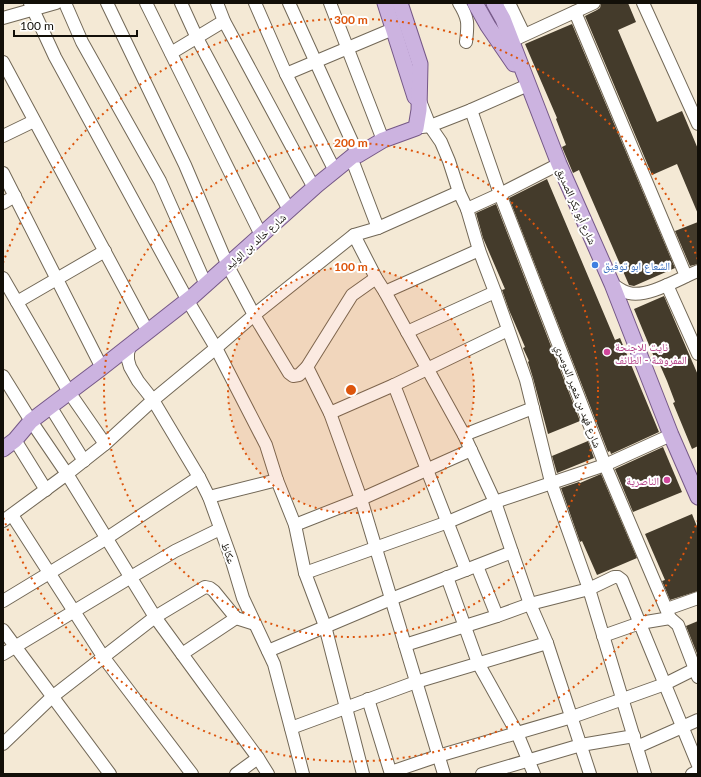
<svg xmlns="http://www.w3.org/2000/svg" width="701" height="777" font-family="Lato,'Noto Naskh Arabic',sans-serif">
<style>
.building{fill:#443b2b}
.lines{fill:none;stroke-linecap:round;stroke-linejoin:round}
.minor-casing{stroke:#726857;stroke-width:14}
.major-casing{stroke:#755887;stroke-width:17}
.minor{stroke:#fff;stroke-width:12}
.major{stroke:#ccb3e0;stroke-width:15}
.ring{fill:none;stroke:#dd550c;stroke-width:2;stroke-dasharray:2 4}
.shop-dot{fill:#3f7fe0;stroke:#fff;stroke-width:1.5}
.hotel-dot{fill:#d1479c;stroke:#fff;stroke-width:1.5}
.labels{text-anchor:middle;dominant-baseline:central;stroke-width:4;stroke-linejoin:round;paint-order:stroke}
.street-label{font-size:11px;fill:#120f08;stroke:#fff}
.shop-label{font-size:11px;fill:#366cbe;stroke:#fff;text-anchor:start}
.hotel-label{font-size:11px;fill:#b23c85;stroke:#fff;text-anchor:start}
.centre{fill:#dd550c;stroke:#fff;stroke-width:2}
.ring-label{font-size:12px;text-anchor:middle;font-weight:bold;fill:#dd550c;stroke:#fff;stroke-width:4;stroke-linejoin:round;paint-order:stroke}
</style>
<rect width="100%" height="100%" fill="#f4e9d5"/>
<g class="building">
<polygon points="605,3 628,3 636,22 618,30 657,122 682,111 698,149 698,214 677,164 652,175 585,16 597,10 600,8 601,4"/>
<polygon points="572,24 675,268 634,286 629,285 579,170 573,173 562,147 566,145 556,119 557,118 525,44"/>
<polygon points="547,179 615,340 620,338 659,432 611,454 610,451 608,452 509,198"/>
<polygon points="496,204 580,421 548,434 533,378 528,362 529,361 523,348 525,347 509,310 502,290 505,289 483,238 476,213"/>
<polygon points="698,222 698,264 690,266 675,231"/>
<polygon points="664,296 698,375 698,446 692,449 673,403 675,402 667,381 656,356 654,357 634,309"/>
<polygon points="588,441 594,458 557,473 552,456"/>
<polygon points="663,447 682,492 633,512 615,469"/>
<polygon points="601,474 637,558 597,575 582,541 580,542 561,488 579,482 580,483"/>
<polygon points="692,514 698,529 698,591 670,600 662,581 665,580 645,534"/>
<polygon points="698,621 698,656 686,626"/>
</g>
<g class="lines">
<g class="minor-casing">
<g id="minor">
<polyline points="30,3 55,57 188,301 216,348 266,445 277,480 295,525 305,573 325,626 363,774"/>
<polyline points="65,3 82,42 160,181 206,285"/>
<polyline points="107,3 185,165 228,266 254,315 289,373 293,376 299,375 307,367 352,295 376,278"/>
<polyline points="146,3 261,235"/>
<polyline points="181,3 197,38 289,210"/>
<polyline points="217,3 224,21 314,188"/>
<polyline points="255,3 286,74 335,171"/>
<polyline points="289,3 358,155"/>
<polyline points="330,3 383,140"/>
<path d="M459 3C469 19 468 24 466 42"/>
<polyline points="509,3 523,32"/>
<polyline points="643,3 698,124"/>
<polyline points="575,12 686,276"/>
<polyline points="3,18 56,3"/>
<polyline points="512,24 518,38 594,3"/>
<polyline points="171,53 224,21"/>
<polyline points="3,62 148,332"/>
<polyline points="286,74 393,29"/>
<polyline points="420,101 430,126 441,142 449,161 459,192 467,209 479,250 495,292 526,380 551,482 589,589 645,774"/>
<polyline points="471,110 500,194 605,465 670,618 678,625 698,677"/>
<polyline points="422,127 430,126 471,110 528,85"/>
<polyline points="3,136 34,121"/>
<polyline points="351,157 378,228"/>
<polyline points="3,173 102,368"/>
<polyline points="3,203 15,196"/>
<polyline points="467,209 500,194 559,164"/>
<polyline points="354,235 376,278 385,292 464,435 495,502 512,552 530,604 547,643 590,774"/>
<polyline points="3,278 69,392 105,444"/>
<path d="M612 284C617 287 623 292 629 293 648 298 680 278 698 271"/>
<polyline points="667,285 698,354"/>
<polyline points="385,292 479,250"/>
<polyline points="17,302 105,251"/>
<polyline points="407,332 495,292"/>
<polyline points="130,346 128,353 128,360 130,367 138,381 153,400 199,477 209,497 231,558 243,598 274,664 303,774"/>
<polyline points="307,367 330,413 361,499 444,774"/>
<polyline points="3,376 31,421 67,474 155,617 258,758 268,774"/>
<polyline points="50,406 84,461"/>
<polyline points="330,413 394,385"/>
<polyline points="464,435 533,408"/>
<polyline points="15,440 46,490"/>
<polyline points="209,497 277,480"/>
<polyline points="12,515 104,658 192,774"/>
<polyline points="3,521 67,474 105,444 153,400 216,348 254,315 354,235 378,228 459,192"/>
<polyline points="295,525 361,499 471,450"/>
<polyline points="477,566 497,616"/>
<polyline points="466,570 394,385 508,330"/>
<polyline points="305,573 448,522 495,502 605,465 671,435"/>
<polyline points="447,577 478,663 517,733 534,774"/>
<polyline points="3,601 107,538 199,477"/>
<polyline points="667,609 698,598"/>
<polyline points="3,630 110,774"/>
<polyline points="603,636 640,623 670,618"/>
<polyline points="405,645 497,616 530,604 589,589 614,577 618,577 622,580 698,765"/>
<polyline points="268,651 391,599 512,552"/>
<polyline points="3,654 131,577 175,551 220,529"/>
<polyline points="182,654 236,618"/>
<polyline points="368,699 391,774"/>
<polyline points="291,728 416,682 547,643"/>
<polyline points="3,744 52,697 155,617 205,587 210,588 214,591 236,618 255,624"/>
<polyline points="637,747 698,720"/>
<polyline points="391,772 438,756 572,717 623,699 665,684 695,669"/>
<polyline points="236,774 258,758"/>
<polyline points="482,774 581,745 634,736"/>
<polyline points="692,774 698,771"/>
</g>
</g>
<g class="major-casing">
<g id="major">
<polyline points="385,3 415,97"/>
<polyline points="475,3 488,26 514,64"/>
<polyline points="494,3 503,19 559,164 612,284 671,435 698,497"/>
<polyline points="3,449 15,440 31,421 100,369 193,296 317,185 354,155 358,155 383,140 416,128 419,110 420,64 400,3"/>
</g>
</g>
<use href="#minor" class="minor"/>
<use href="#major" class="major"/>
</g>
<circle cx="351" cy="390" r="123" fill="#dd550c" fill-opacity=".12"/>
<g class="ring">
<circle cx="351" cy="390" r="123"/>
<circle cx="351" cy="390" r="247"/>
<path d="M698 520A370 370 0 0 1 3 517M3 263A370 370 0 0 1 698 260"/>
</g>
<circle class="shop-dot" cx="595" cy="265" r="4"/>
<g class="hotel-dot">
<circle cx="607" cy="352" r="4"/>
<circle cx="667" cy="480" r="4"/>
</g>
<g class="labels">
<g class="street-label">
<text transform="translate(577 206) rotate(66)">شارع أبو بكر الصديق</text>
<text transform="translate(255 241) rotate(-42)">شارع خالد بن الوليد</text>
<text transform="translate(579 396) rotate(69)">شارع فهد بن شعير الدوسري</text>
<text transform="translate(229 553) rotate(70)">عكاظ</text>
</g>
<g class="shop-label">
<text x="603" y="265">الشعاع ابو توفيق</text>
</g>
<g class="hotel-label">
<text x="615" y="346">نايت للاجنحة<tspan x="615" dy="13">المفروشة - الطائف</tspan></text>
<text x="659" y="480" text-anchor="end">الناصرية</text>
</g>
</g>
<circle cx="351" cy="390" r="6" class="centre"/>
<g class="ring-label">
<text x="351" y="24">300 m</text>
<text x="351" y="147">200 m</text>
<text x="351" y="271">100 m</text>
</g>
<rect width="701" height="777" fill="none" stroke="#120f08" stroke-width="8"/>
<path d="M14 30v6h123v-6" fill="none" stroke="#120f08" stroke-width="2"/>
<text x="20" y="30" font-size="12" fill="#120f08" stroke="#ffffff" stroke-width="3" paint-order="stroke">100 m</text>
</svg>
